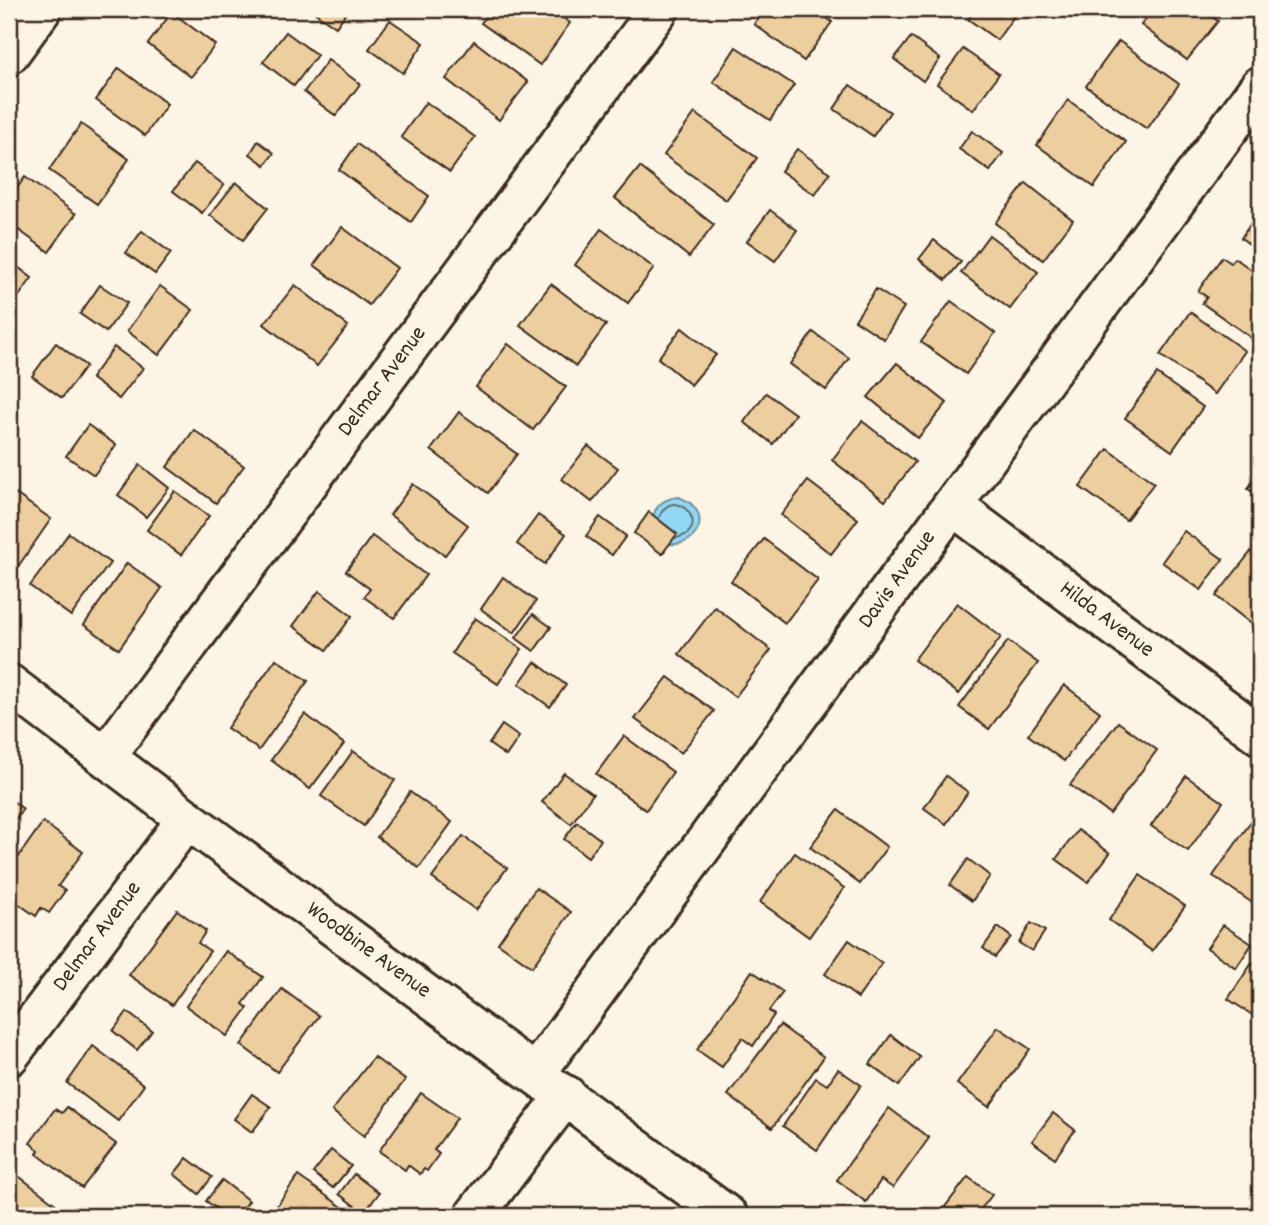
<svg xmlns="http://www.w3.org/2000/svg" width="1269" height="1225" font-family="Dekko,sans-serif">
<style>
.water{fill:#92d7f4;stroke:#6f929e;stroke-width:2}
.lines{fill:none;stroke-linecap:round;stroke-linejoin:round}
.shore{stroke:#5e6f74;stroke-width:2}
.building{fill:#edce9f;stroke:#3b2a1e;stroke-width:2}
.minor-casing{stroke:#3b2a1e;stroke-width:44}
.minor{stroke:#fcf5e5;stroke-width:38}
.labels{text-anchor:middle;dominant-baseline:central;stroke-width:6;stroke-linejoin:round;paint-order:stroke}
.street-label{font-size:23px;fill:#3b2a1e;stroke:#fcf5e5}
</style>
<rect width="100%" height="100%" fill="#fcf5e5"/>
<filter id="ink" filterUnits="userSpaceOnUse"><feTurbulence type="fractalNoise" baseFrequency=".0143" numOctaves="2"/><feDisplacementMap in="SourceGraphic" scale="14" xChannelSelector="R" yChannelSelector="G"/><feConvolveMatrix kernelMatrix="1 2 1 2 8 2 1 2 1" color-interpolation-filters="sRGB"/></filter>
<g filter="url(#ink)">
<path class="water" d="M679 497C712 509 703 547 668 544L652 520C655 505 664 498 679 497Z"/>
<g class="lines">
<path class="shore" d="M659 518C673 480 716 531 676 538"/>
</g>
<g class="building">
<polygon points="316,9 346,9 348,10 336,27 314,12"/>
<polygon points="491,9 551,9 570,23 540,65 481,23"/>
<polygon points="765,9 815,9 832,22 804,61 754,24"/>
<polygon points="976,9 1013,9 1017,12 997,40 968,19"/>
<polygon points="1153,9 1201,9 1218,21 1187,60 1141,25"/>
<polygon points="172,12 215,45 191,77 148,44"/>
<polygon points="390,20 424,43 403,73 369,49"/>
<polygon points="286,32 317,55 294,86 263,62"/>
<polygon points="911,37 940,59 923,81 894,59"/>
<polygon points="474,41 528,82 499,120 446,79"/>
<polygon points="1119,41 1179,84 1147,129 1086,86"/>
<polygon points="736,47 794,85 770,120 713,82"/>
<polygon points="963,49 999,74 973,110 937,84"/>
<polygon points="328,60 360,84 336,116 304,92"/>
<polygon points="119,68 167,104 145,136 96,100"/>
<polygon points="850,85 890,112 873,136 834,109"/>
<polygon points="1068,100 1126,142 1094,187 1037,145"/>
<polygon points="426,102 475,137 450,172 401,137"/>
<polygon points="695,113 757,158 726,200 664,155"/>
<polygon points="81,124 129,159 97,204 49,170"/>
<polygon points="972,131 1003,153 990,171 959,149"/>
<polygon points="258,141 274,153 265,165 250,154"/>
<polygon points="357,144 429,196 411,222 339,170"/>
<polygon points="797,149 830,173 815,195 781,171"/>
<polygon points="195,163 224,185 202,213 173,191"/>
<polygon points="640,167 714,225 689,257 615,198"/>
<polygon points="25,177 76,214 49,252 9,223 9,199"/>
<polygon points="236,182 268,208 243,240 210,215"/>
<polygon points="1026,183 1073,220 1043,260 995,223"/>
<polygon points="770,210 797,230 775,261 747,241"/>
<polygon points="1260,210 1260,252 1241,238"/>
<polygon points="342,227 397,268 369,305 314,265"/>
<polygon points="601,229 654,268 628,303 575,265"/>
<polygon points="142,231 171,253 155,274 126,253"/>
<polygon points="989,235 1038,272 1010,309 961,273"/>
<polygon points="934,240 961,262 946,280 919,259"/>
<polygon points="1222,257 1231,263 1235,258 1260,276 1260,329 1253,339 1202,303 1207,297 1198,291"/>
<polygon points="9,260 32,278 9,310"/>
<polygon points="551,284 606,325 576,366 520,325"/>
<polygon points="100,285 127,303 106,332 80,314"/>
<polygon points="295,285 348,326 317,366 264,324"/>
<polygon points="160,286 193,310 159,355 127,331"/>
<polygon points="876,289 904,307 884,339 855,320"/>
<polygon points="951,301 995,333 966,374 921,342"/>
<polygon points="1190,312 1245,351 1215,394 1160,355"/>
<polygon points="682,328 716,355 691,385 658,358"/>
<polygon points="813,332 849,358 826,390 790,364"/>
<polygon points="56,343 86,366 62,398 32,376"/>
<polygon points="508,344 566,387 533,430 476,387"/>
<polygon points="114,347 143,368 119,399 91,378"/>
<polygon points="897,363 947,403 918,438 868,397"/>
<polygon points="1157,374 1203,407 1172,451 1125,418"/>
<polygon points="766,393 795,414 773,444 744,422"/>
<polygon points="459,412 517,454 488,493 431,450"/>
<polygon points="862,421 915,462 885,501 832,460"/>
<polygon points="88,425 116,445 94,475 66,456"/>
<polygon points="194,430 244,466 216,503 167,467"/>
<polygon points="588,446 618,468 592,502 562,479"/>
<polygon points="1108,449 1154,483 1126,520 1080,487"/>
<polygon points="140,465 169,488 146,517 118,495"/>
<polygon points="1260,470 1260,497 1248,489"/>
<polygon points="808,481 858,519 831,554 781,515"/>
<polygon points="413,484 468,525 445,555 390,515"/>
<polygon points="175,491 209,516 181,555 147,530"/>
<polygon points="13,492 51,519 17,568 9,563 9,499"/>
<polygon points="649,512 677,534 662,554 634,533"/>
<polygon points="538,515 566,534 545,564 517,544"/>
<polygon points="600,517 626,536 612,555 586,536"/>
<polygon points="1184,531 1223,559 1201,590 1162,562"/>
<polygon points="69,533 110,563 71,616 30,586"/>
<polygon points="372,536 426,575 394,618 364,597 370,589 346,571"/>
<polygon points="764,539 818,580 785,623 731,581"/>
<polygon points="1257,544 1260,547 1260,617 1254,626 1216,596"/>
<polygon points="127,563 162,588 119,649 84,625"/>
<polygon points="503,577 536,601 514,633 481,609"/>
<polygon points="319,591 352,616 327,650 293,626"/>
<polygon points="957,603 1001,637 959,694 914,660"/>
<polygon points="715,607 771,650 735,697 679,654"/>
<polygon points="533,614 551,627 534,651 516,638"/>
<polygon points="475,618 522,649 498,684 452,653"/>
<polygon points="1008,641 1038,663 989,729 959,707"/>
<polygon points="276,659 308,681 259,750 227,728"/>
<polygon points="535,662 566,685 550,707 519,684"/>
<polygon points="668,677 714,711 681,753 635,719"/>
<polygon points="1064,685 1100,712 1064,761 1028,735"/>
<polygon points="305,714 344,744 310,789 271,760"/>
<polygon points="1118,722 1157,750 1110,814 1070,785"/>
<polygon points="502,725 519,737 506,756 489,744"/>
<polygon points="624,736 673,772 646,810 596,774"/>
<polygon points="353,751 395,780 364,826 321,796"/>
<polygon points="564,773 593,794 571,824 542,802"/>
<polygon points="946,776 968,792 946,824 924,808"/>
<polygon points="1186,776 1223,802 1188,851 1151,826"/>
<polygon points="410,792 452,822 419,868 377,837"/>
<polygon points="9,798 23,809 9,828"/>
<polygon points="838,810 887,847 860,884 810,847"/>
<polygon points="1255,816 1260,820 1260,896 1254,904 1213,876"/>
<polygon points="43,822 83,852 58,886 65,891 49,913 41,908 36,916 9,897 9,870"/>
<polygon points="577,822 601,840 588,857 564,839"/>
<polygon points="1078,830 1110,853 1088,882 1056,859"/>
<polygon points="463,836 507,868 476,910 432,878"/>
<polygon points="795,853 844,888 809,937 760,902"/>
<polygon points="968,859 990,876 972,901 950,885"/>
<polygon points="1140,875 1185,906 1152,951 1109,920"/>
<polygon points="536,888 571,912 532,967 498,943"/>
<polygon points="177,910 206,931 198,943 210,951 172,1005 129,975"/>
<polygon points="1031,923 1045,931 1032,951 1019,943"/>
<polygon points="1223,925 1252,944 1236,968 1207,948"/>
<polygon points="998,927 1011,937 995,957 983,948"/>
<polygon points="849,940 882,964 858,998 825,974"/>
<polygon points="226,951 263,977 243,1004 248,1008 227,1036 186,1006"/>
<polygon points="1252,963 1260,968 1260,1020 1228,999"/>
<polygon points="752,971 783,992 769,1011 774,1015 753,1046 742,1038 722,1067 697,1050"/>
<polygon points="282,989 319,1016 277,1072 241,1045"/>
<polygon points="127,1012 152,1031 137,1050 113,1031"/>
<polygon points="780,1025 824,1057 772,1128 728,1095"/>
<polygon points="998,1027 1030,1049 989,1107 957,1084"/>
<polygon points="891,1035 920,1057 899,1086 870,1064"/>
<polygon points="93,1046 144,1085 118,1121 67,1083"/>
<polygon points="374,1057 405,1080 364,1136 332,1111"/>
<polygon points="838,1069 861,1085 817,1150 783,1126 816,1078 827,1085"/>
<polygon points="421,1093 457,1118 434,1150 439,1154 427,1171 424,1169 420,1174 408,1165 405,1170 379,1151"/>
<polygon points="252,1094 271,1107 252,1132 234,1119"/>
<polygon points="67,1107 116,1144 82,1188 37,1154 39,1150 30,1143 55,1109 62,1113"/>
<polygon points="889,1108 929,1138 893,1188 881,1180 866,1202 837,1180"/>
<polygon points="1053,1113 1075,1130 1055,1158 1032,1141"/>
<polygon points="331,1150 351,1166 333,1188 313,1173"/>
<polygon points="187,1158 212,1177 199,1194 174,1174"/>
<polygon points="12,1171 66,1212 62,1216 9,1216 9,1174"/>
<polygon points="354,1174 379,1193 364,1213 339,1194"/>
<polygon points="298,1176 355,1216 288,1216 276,1207"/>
<polygon points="968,1177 992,1195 977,1214 980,1216 938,1216"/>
<polygon points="222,1180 249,1201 236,1216 227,1216 206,1201"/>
</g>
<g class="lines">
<g class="minor-casing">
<g id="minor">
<polyline points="9,54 42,9"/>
<polyline points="953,506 1260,735"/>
<polyline points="9,684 187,819 728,1216"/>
<polyline points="106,756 659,9"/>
<polyline points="9,1056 187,819"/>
<polyline points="536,1073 1260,86"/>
<polyline points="474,1216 566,1095"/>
</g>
</g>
<use href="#minor" class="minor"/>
</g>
</g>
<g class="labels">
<g class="street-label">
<text transform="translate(383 382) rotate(-53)">Delmar Avenue</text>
<text transform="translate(898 580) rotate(-54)">Davis Avenue</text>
<text transform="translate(1106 620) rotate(37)">Hilda Avenue</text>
<text transform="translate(98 937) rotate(-53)">Delmar Avenue</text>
<text transform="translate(368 951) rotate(36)">Woodbine Avenue</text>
</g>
</g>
<rect width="1269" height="1225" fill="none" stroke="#fcf5e5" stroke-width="35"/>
<rect x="18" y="18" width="1234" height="1190" fill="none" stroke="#3b2a1e" stroke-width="2.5" filter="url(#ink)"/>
</svg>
